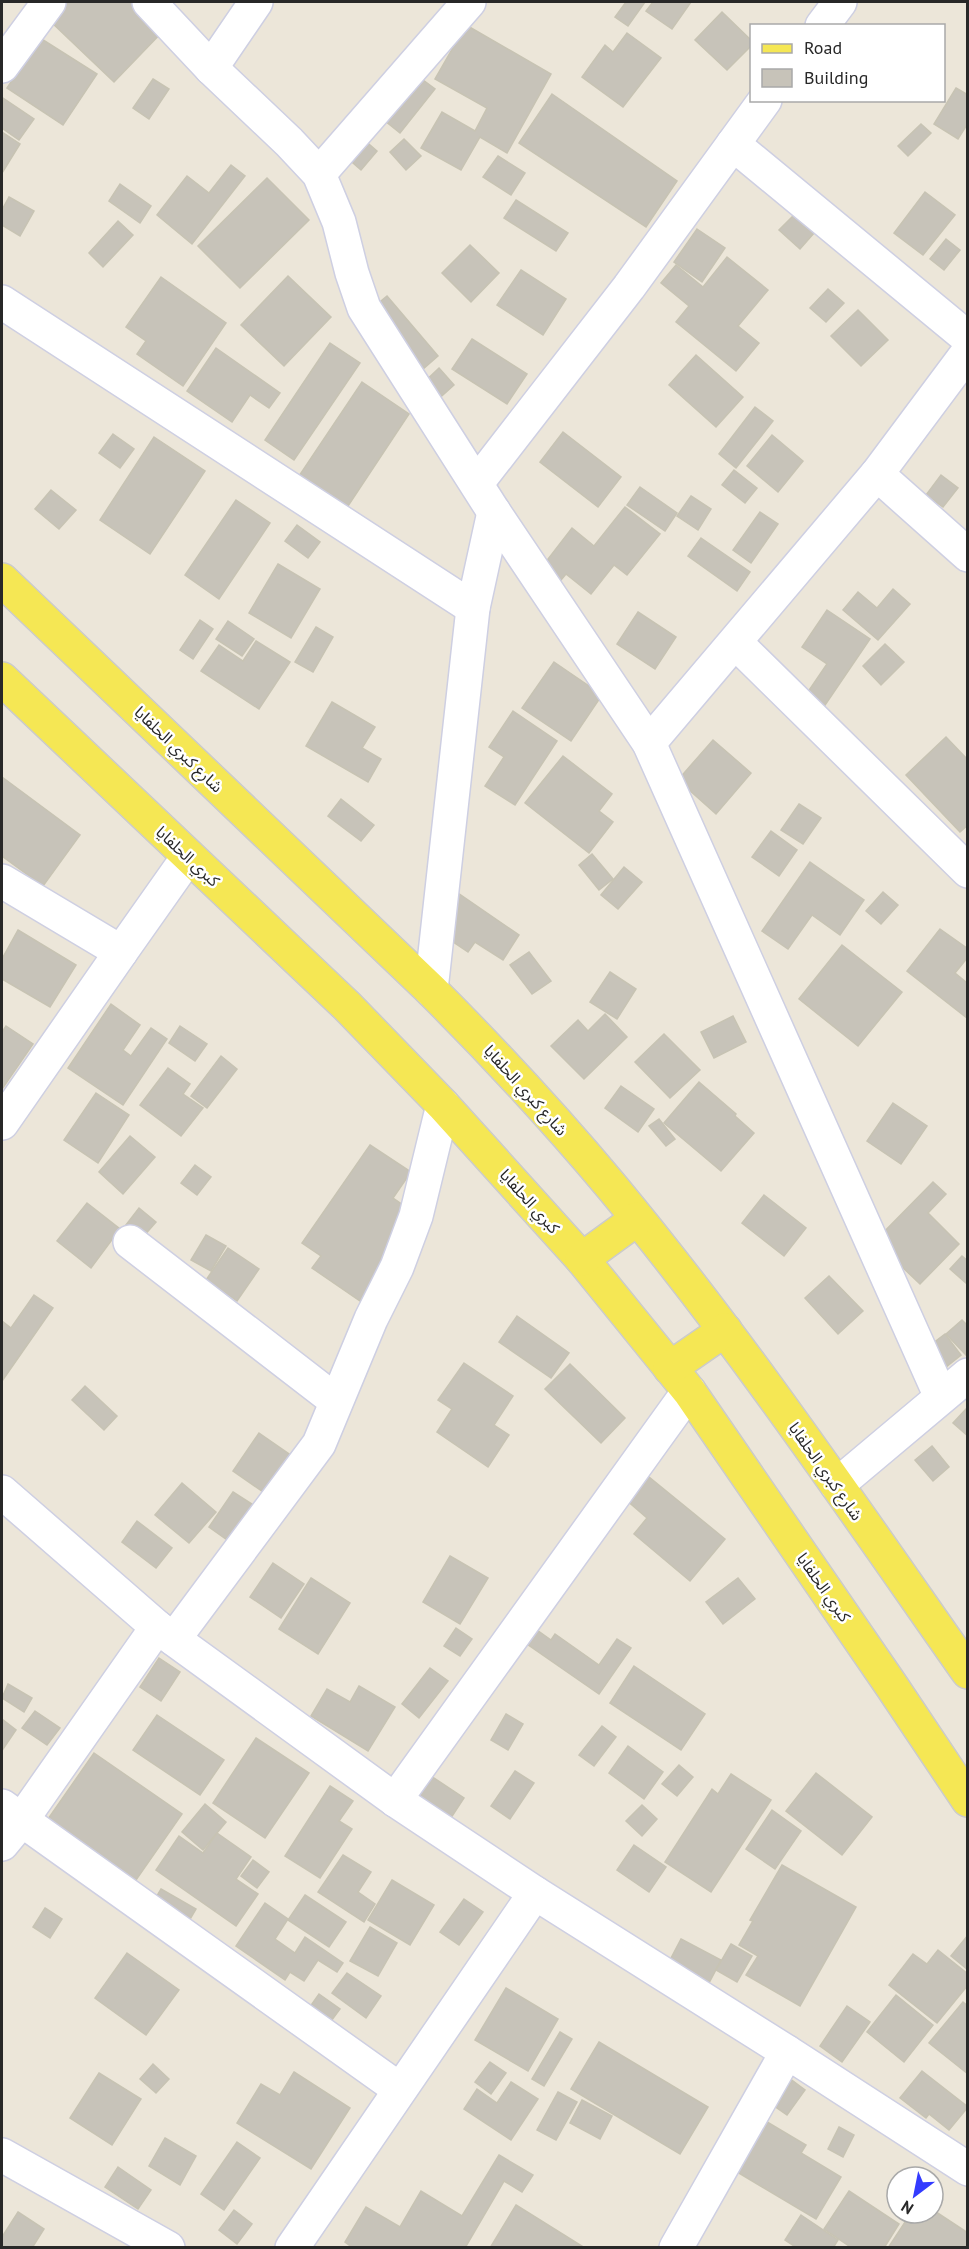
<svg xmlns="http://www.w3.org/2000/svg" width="969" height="2249" font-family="'PT Sans','Noto Sans Arabic',sans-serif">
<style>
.building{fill:#c7c3b9;stroke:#c7c3b3;stroke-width:1.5}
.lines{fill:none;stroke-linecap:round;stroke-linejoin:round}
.minor-casing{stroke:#cecfe2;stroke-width:36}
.major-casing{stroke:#cbcbcb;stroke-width:36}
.minor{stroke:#fff;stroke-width:33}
.major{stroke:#f5e754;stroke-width:33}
.labels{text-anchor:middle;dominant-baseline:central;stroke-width:5;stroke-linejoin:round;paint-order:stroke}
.street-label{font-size:16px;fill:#282828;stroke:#fff}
</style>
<rect width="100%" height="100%" fill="#ece6d9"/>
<g class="building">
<polygon points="66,2 136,2 165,29 114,82 49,20"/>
<polygon points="626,2 645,2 628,26 615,17"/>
<polygon points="653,2 691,2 672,29 646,11"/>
<polygon points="722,12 752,41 752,45 727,70 695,40"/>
<polygon points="466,25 551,74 507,153 480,137 461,170 421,148 442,112 475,131 487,108 435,79"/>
<polygon points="627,33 661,58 623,107 582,77 605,45 613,52"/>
<polygon points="40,38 97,74 63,125 7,88"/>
<polygon points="419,77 435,89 400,133 385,121"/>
<polygon points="153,79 169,89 149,119 133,108"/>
<polygon points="956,88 968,95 968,123 958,139 934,124"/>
<polygon points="552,94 677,181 646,227 519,143"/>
<polygon points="3,98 34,119 19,140 2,128"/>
<polygon points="921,124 931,133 908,156 898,146"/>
<polygon points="2,132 20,144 2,173"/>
<polygon points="362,138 377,151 361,170 346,157"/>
<polygon points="404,139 421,156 406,170 390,152"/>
<polygon points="498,156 525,173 511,195 483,177"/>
<polygon points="231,165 245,176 192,244 157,215 187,176 209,193"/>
<polygon points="267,178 309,220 240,288 198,246"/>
<polygon points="120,184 151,206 140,223 109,201"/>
<polygon points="925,192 955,215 923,255 894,233"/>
<polygon points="9,197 34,211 20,236 2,225 2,210"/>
<polygon points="516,200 568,233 556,251 504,218"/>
<polygon points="794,215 814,233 800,249 779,230"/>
<polygon points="118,221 133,235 103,267 89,253"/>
<polygon points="697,229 725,248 702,282 674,262"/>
<polygon points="946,239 960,250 944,270 930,259"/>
<polygon points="470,245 499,273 471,302 442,273"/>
<polygon points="727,257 768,290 738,326 759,343 736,371 676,322 689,306 661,283 676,265 703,287"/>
<polygon points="521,270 566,299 543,335 497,305"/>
<polygon points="288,276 331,317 284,366 241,325"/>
<polygon points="161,277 226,323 183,386 137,354 146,341 126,327"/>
<polygon points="828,289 844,303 826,322 810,308"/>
<polygon points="387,296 438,356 422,370 370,310"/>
<polygon points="858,310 888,340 861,366 831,336"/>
<polygon points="472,339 527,374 507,404 452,369"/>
<polygon points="330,343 360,363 294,460 265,440"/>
<polygon points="216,348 280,393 269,408 250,395 232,422 187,391"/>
<polygon points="696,355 743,397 716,427 669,385"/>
<polygon points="439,368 454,385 434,403 419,387"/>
<polygon points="362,382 409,414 346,509 299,476"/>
<polygon points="755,407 773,421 736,468 719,454"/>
<polygon points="563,432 621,477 598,507 540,462"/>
<polygon points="113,434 134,449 120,468 99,453"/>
<polygon points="772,435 803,461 778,492 747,466"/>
<polygon points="154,437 205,471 150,554 100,520"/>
<polygon points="734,470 757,488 745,503 722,485"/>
<polygon points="941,475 958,488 943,507 926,495"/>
<polygon points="640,487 677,513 665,531 627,505"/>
<polygon points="51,490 76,510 59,529 35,509"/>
<polygon points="691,496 711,509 698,530 677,516"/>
<polygon points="236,500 270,523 219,599 185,575"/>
<polygon points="625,507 660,534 627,575 614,565 591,594 566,574 556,586 538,572 572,528 594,546"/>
<polygon points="760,512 778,524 751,563 733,550"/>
<polygon points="297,525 320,542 308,558 285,541"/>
<polygon points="701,538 750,572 737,591 688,556"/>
<polygon points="278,564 320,589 291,638 249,613"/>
<polygon points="893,589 910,604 878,640 843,610 858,592 877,608"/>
<polygon points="827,610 870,639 819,714 801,702 827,664 802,647"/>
<polygon points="638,612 676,637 655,669 617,644"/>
<polygon points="200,620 213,629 193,659 180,650"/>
<polygon points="228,621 254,639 242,656 216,639"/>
<polygon points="316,627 333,637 313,672 295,662"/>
<polygon points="256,641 290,662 259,709 201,671 219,645 243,661"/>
<polygon points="885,644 904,662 881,685 863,666"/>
<polygon points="554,662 602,695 571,741 522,708"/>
<polygon points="332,702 375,727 362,748 381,759 368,782 306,746"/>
<polygon points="513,711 557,741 515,805 485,786 504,757 489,747"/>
<polygon points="946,737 968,760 968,825 960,832 906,775"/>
<polygon points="713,740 751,773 716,814 678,780"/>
<polygon points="563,756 612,794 599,811 613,822 589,853 525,803"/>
<polygon points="2,777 80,835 43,886 2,856"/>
<polygon points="341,799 374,825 361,841 328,816"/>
<polygon points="799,804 821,818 803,844 781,830"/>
<polygon points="771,831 797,850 779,876 752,857"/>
<polygon points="592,854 613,879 599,890 579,865"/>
<polygon points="810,862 864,900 840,935 812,915 788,949 762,931"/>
<polygon points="624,867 642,882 618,909 601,895"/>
<polygon points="883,892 898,905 881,924 866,911"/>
<polygon points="458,893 519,935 503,960 475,942 468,952 434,929"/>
<polygon points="940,929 968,949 968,957 955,973 966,982 968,980 967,1018 907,971"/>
<polygon points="18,930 76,965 50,1007 2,979 2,959"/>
<polygon points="842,945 902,992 858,1046 799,999"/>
<polygon points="529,952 551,981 532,994 510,965"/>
<polygon points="610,972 636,989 617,1019 590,1002"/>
<polygon points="111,1004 140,1025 123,1050 131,1056 151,1028 167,1039 123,1105 68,1068"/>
<polygon points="605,1014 627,1037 584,1079 551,1046 578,1020 588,1031"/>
<polygon points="733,1016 746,1042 714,1058 701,1032"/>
<polygon points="6,1026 33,1044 2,1089 2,1032"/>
<polygon points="180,1026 207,1044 195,1061 169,1043"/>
<polygon points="664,1034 700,1070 670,1098 635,1062"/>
<polygon points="221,1056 237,1069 207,1108 191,1096"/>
<polygon points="168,1068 190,1084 183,1094 203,1108 181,1136 140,1105"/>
<polygon points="699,1082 736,1114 735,1116 754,1133 721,1171 664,1123"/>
<polygon points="621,1086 654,1109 638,1132 605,1108"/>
<polygon points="96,1093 129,1115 98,1163 64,1140"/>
<polygon points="893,1103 927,1126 901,1164 867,1141"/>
<polygon points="659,1119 675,1139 666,1146 649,1126"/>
<polygon points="130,1136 155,1157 123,1194 99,1172"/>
<polygon points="370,1145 411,1172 393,1198 419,1216 360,1301 312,1268 321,1256 302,1243"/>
<polygon points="195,1165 211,1177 197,1195 181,1183"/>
<polygon points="933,1182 946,1194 928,1213 959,1244 920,1284 875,1241"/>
<polygon points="764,1195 806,1228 784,1256 742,1223"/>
<polygon points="87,1203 120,1229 91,1268 57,1241"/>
<polygon points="139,1208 156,1222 142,1238 126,1225"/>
<polygon points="206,1235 226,1246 211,1271 191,1260"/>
<polygon points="228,1248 259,1269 237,1301 206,1280"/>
<polygon points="962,1256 968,1261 967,1284 950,1269"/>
<polygon points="829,1276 863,1311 838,1334 805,1298"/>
<polygon points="34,1295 53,1308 2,1381 2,1321 11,1328"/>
<polygon points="517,1316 569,1353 551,1378 499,1342"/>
<polygon points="962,1320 968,1326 966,1355 946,1334"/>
<polygon points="945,1334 961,1355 936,1375 919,1354"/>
<polygon points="464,1363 513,1396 494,1425 509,1435 488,1467 437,1432 452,1409 438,1400"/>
<polygon points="570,1364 625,1418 601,1443 545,1389"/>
<polygon points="85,1386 117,1416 104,1430 72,1400"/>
<polygon points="968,1407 968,1436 953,1423"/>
<polygon points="259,1433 292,1456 266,1494 233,1471"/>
<polygon points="932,1446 949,1467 933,1481 915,1460"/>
<polygon points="638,1468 725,1539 690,1581 634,1534 647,1518 618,1493"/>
<polygon points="182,1483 216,1512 189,1543 155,1515"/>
<polygon points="233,1492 255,1506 230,1542 209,1527"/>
<polygon points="137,1521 172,1548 156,1568 122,1542"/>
<polygon points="450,1556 488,1578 460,1624 423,1602"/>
<polygon points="273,1563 304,1584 281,1618 250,1597"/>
<polygon points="311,1578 350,1603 318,1654 279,1629"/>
<polygon points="738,1578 755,1599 723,1624 706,1602"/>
<polygon points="456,1628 472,1639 460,1656 444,1646"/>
<polygon points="537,1630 551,1640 555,1634 599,1665 617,1639 631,1648 599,1694 527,1644"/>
<polygon points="159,1658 180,1672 161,1701 140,1687"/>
<polygon points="634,1666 705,1714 681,1750 610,1703"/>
<polygon points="430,1668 448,1681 419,1718 402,1704"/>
<polygon points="8,1684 32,1698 24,1712 2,1698"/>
<polygon points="359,1686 395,1707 368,1751 311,1716 327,1689 350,1702"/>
<polygon points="35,1711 60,1728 47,1745 22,1728"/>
<polygon points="506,1714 523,1724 508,1750 491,1740"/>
<polygon points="157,1715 224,1760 200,1795 133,1750"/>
<polygon points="2,1719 16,1730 3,1749 2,1748"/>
<polygon points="602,1726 616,1737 594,1766 579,1755"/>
<polygon points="256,1738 309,1773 265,1838 213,1803"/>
<polygon points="628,1746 663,1772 644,1799 609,1773"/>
<polygon points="94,1753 182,1814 136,1880 48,1819"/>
<polygon points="679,1765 693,1777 677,1796 662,1784"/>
<polygon points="515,1771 534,1783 510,1819 491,1806"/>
<polygon points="816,1773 872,1817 842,1855 786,1811"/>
<polygon points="428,1774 464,1798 443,1830 407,1807"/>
<polygon points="731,1774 771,1800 711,1892 665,1862 712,1789 718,1794"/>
<polygon points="330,1786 353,1801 339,1821 352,1829 320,1878 285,1856"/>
<polygon points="205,1804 226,1822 203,1850 182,1832"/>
<polygon points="642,1805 657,1819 642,1836 626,1821"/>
<polygon points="772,1810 801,1831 775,1869 746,1849"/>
<polygon points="217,1833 251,1857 236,1879 258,1894 236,1926 156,1870 179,1836 203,1853"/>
<polygon points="634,1845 666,1867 649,1892 617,1870"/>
<polygon points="343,1855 371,1872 358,1892 375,1904 364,1922 318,1892"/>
<polygon points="253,1860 269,1872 257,1888 241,1876"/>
<polygon points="782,1865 856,1907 800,2006 746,1975 758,1956 739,1945 753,1921 750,1920"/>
<polygon points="392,1880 434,1905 410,1945 368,1920"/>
<polygon points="161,1889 196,1909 186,1926 151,1906"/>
<polygon points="305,1895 346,1922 329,1947 288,1920"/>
<polygon points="464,1899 483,1912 459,1945 440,1932"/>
<polygon points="265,1903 288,1919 275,1939 295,1953 305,1937 343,1963 337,1972 318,1960 304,1981 290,1972 285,1980 236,1946"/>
<polygon points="45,1908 62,1919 50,1938 33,1927"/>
<polygon points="370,1927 397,1943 378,1976 350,1961"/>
<polygon points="968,1935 968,1970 951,1956"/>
<polygon points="681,1939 721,1960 709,1983 669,1962"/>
<polygon points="731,1944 752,1956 737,1982 716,1970"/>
<polygon points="938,1950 968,1974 968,1985 937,2023 889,1985 913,1954 927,1964"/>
<polygon points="127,1953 179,1990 146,2035 95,1998"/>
<polygon points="347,1973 381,1996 366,2018 332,1993"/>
<polygon points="506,1988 558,2019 528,2071 475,2040"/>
<polygon points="319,1994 340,2009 323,2032 302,2018"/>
<polygon points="896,1995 933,2025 904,2062 867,2032"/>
<polygon points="963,2002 968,2006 968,2074 929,2043"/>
<polygon points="847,2006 870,2022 842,2062 820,2046"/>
<polygon points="560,2032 572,2039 544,2086 532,2079"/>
<polygon points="599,2042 708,2107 680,2154 571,2089"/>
<polygon points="490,2062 506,2073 491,2094 475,2082"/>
<polygon points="153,2064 169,2079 156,2093 140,2079"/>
<polygon points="922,2071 968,2107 949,2130 929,2114 926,2118 900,2098"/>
<polygon points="294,2072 350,2108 311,2169 237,2123 261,2084 280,2095"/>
<polygon points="99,2073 141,2099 112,2145 70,2118"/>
<polygon points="785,2075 805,2090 787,2115 767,2101"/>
<polygon points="511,2082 538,2099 511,2140 464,2109 477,2089 497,2103"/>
<polygon points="558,2092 577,2102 556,2140 537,2130"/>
<polygon points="582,2100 612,2116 600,2139 570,2123"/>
<polygon points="757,2116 806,2145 801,2153 841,2177 816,2219 727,2166"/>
<polygon points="839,2127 854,2135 843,2157 828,2149"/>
<polygon points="165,2138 196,2156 180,2185 149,2166"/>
<polygon points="237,2142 260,2158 224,2210 201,2194"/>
<polygon points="499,2155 533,2175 522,2192 504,2181 465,2248 353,2248 345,2242 366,2207 400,2227 421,2191 462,2216"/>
<polygon points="118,2167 151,2190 138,2209 105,2187"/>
<polygon points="849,2191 899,2224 884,2248 852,2248 824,2229"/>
<polygon points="516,2205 585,2248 490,2248"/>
<polygon points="234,2210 252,2224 237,2244 219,2230"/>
<polygon points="933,2210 968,2233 968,2243 964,2248 888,2248 911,2213 933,2213"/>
<polygon points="18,2212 44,2229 32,2248 2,2248 2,2237"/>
<polygon points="801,2215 838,2240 833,2248 797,2248 785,2240"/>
</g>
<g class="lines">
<g class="minor-casing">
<g id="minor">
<polyline points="149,2 211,68 289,142 319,174 339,222 352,273 364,308 494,512 649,743 941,1397"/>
<polyline points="822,26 840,2"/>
<polyline points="2,66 49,2"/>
<polyline points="211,68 256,2"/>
<polyline points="733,144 968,338"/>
<polyline points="319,174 469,2"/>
<polyline points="2,302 473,608"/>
<polyline points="877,474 968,555"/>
<polyline points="477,483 629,287 765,100"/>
<polyline points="736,643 968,871"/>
<polyline points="649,743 877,474 968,352"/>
<polyline points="2,881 121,952 188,857"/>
<polyline points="431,990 473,608 494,512"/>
<polyline points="2,1123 121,952"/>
<polyline points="130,1242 336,1401"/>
<polyline points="837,1485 968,1375"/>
<polyline points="2,1492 157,1627 395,1800 535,1893 787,2052 968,2169"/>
<polyline points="174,1639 319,1444 371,1319 397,1267 416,1216 443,1105"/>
<polyline points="395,1800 689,1391"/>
<polyline points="2,1806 399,2089"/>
<polyline points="2,1844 21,1821 157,1627"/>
<polyline points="2,2155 168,2248"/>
<polyline points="292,2248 535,1893"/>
<polyline points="676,2248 787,2052"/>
</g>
</g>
<g class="major-casing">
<g id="major">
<path d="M2 580 431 990C494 1053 555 1119 612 1187 740 1341 853 1508 968 1672"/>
<polyline points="2,679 347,1006 443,1105 582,1259 689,1391 891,1685 968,1800"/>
<polyline points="582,1259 637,1219"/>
<polyline points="670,1368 725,1330"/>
</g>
</g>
<use href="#minor" class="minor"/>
<use href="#major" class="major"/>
</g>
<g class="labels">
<g class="street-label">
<text transform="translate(179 749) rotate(44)">شارع كبري الحلفايا</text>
<text transform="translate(188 856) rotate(43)">كبري الحلفايا</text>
<text transform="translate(526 1090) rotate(48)">شارع كبري الحلفايا</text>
<text transform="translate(530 1201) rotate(48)">كبري الحلفايا</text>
<text transform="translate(826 1471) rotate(55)">شارع كبري الحلفايا</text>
<text transform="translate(824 1587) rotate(55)">كبري الحلفايا</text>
</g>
</g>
<rect width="969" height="2249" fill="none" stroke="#282828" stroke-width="6"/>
<rect x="750" y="24" width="195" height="78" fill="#ffffff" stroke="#a9a9a9" stroke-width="1.5"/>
<rect x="762" y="44" width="30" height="9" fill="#f5e754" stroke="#a9a9a9" stroke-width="1.5"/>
<text x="804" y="54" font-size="18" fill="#282828">Road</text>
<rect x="762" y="69" width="30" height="18" fill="#c7c3b9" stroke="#a9a9a9" stroke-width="1.5"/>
<text x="804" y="84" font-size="18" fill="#282828">Building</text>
<g transform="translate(915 2195) rotate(212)"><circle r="28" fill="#ffffff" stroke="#a9a9a9" stroke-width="1.5"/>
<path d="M0-4.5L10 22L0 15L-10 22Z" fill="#333bff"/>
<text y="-9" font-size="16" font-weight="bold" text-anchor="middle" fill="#282828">N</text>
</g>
</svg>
